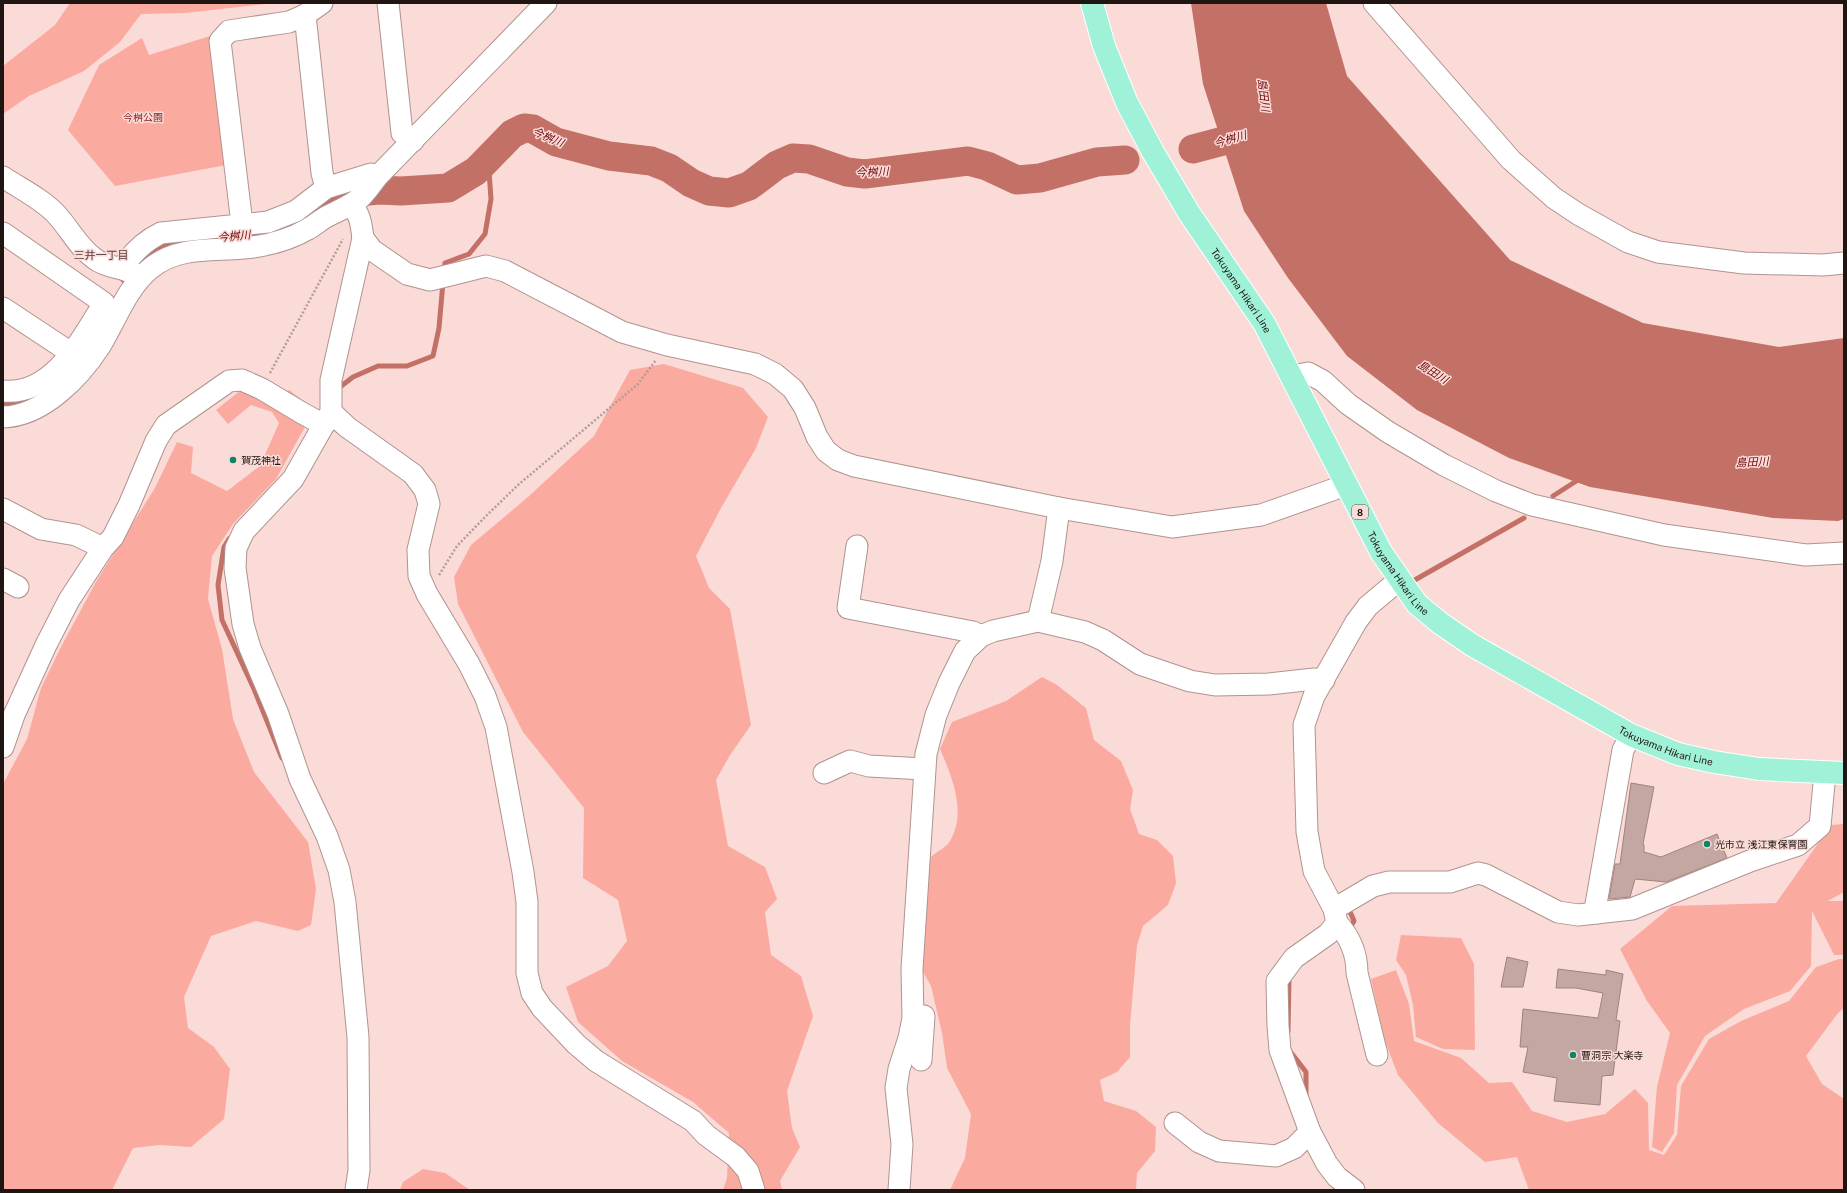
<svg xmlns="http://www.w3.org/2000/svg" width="1847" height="1193" font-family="'Public Sans','Noto Sans JP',sans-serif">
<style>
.green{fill:#fbaaa0}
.water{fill:#c37066}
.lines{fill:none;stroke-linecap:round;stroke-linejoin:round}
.stream{stroke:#c37066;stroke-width:5}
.river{stroke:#c37066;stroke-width:29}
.building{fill:#c4a7a3;stroke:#9f837f}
.minor-casing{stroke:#b0938f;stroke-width:23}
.major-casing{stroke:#fff;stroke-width:24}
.path{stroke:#b49c99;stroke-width:2.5;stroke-dasharray:2 2;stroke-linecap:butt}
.minor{stroke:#fff;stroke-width:21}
.major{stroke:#9ff2d7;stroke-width:22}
.poi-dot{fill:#0d8565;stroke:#fadbd7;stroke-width:1.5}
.labels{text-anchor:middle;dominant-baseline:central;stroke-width:3;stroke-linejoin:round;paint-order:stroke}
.shield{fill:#fadbd7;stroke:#61504e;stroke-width:1}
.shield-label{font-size:9px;font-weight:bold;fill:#1f1513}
.park-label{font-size:10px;fill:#85211c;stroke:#fadbd7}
.street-label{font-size:10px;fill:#1f1513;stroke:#fadbd7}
.poi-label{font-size:10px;fill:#1f1513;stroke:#fadbd7;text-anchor:start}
.water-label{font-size:11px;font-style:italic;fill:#700508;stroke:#fadbd7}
.neighbourhood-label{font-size:11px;fill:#543c39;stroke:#fadbd7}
</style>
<rect width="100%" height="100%" fill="#fadbd7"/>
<g class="green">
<polygon points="70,3 273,3 185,13 141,14 120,42 84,71 29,96 3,114 3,66 55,25"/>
<polygon points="210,36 226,165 115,186 68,130 99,65 142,38 149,55"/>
<polygon points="664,364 743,388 768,417 756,448 721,508 696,556 709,588 730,609 751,725 730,755 716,780 728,846 765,867 777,899 765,912 771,955 801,976 813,1016 787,1091 792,1128 800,1147 780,1181 782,1190 723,1190 727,1178 729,1133 693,1102 622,1061 578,1022 566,987 608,966 627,941 618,900 583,878 584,808 523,732 458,604 454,577 471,545 528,497 594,436 630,370"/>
<polygon points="241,390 272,399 289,390 306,403 306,425 276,479 233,524 212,556 208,599 222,649 233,719 254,772 308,842 316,889 311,925 298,931 256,921 211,936 184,997 188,1028 214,1047 230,1069 224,1119 191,1147 160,1145 133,1148 112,1190 3,1190 3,784 27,739 41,688 62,645 97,580 155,488 177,442 193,447 191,473 227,491 260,466 279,423 272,412 251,405 228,424 216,410"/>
<path d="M1042 677 1057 685 1086 708 1094 740 1121 761 1133 790 1130 809 1139 834 1157 840 1173 856 1176 883 1168 905 1143 926 1137 945 1130 1025V1057L1117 1072 1100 1080 1104 1101 1136 1111 1156 1127 1155 1151 1137 1173 1136 1190H950L965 1158 971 1114 947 1068 942 1033 931 986 918 963 924 892 931 857C936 852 947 847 950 841 967 812 952 777 940 749L952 722 1006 701Z"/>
<polygon points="1844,824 1844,892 1828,901 1844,901 1844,955 1834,955 1812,911 1811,966 1790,991 1744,1009 1705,1036 1677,1085 1674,1133 1662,1152 1652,1147 1657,1087 1670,1033 1647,1001 1620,949 1672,906 1776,903 1831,825"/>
<polygon points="1401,935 1461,938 1474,964 1475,1050 1443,1049 1416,1037 1413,1005 1406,975 1396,960"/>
<polygon points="1839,959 1844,959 1844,1008 1838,1013 1806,1056 1822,1084 1844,1099 1844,1190 1529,1190 1517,1157 1485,1162 1438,1123 1398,1075 1385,1041 1371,979 1396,970 1409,1004 1414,1041 1461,1058 1489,1083 1512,1082 1532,1111 1567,1122 1605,1114 1635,1089 1648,1103 1649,1150 1664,1155 1677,1135 1681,1086 1709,1039 1741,1021 1789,1001 1816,967"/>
<polygon points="423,1169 445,1173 470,1190 400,1190 403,1182"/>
</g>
<polygon class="water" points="1191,3 1326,3 1347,76 1510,260 1643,323 1779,347 1844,338 1844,519 1838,521 1773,518 1590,487 1509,458 1417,410 1347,356 1288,278 1244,211 1203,84"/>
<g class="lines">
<g class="stream">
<polyline points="444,272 445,263 469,254 485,234 491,199 488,157"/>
<polyline points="340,387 353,377 378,366 407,366 433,356 439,328 443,282"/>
<polyline points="1553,496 1581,478"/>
<polyline points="229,539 224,547 218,585 222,620 254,689 282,758"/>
<polyline points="1413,581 1524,518"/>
<polyline points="1346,906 1351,914 1354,921 1349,929"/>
<polyline points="1288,1032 1289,978"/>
<polyline points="1289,1050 1306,1072 1306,1098"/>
</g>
<g class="river">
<polyline points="1193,149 1261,131"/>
<polyline points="132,272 141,259 152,249 177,238 239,238 273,231 301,221 334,198 347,193 379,190 401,191 448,188 476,171 512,134 524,128 533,129 556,142 609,156 651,161 669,168 691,183 709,191 729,193 749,186 777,165 793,158 809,159 847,172 865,174 968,161 987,166 1017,180 1040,178 1097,162 1125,160"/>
<path d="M3 406C24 400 42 393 58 378"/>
</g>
</g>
<g class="building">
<polygon points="1631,783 1654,787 1643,844 1644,845 1644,852 1661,857 1717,834 1727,858 1666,882 1635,879 1630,897 1609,899 1615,864 1620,864"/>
<polygon points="1507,957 1528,962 1523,987 1501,987"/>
<polygon points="1558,969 1606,975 1606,970 1623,974 1616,1020 1620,1021 1613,1075 1602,1076 1600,1105 1554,1101 1557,1078 1523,1072 1528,1047 1520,1047 1523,1009 1598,1018 1603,993 1576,988 1556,988"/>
</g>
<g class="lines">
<g class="minor-casing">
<g id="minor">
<polyline points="388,3 402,133 413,141"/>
<polyline points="1374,3 1511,160 1554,198 1578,214 1628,242 1658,252 1744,263 1823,265 1844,263"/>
<polyline points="305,15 322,173 326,188"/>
<path d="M3 177C21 189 42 199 56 214 70 229 78 247 95 259 107 268 122 267 135 274"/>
<path d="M351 205C361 215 361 225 363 238L331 380V412L293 479 244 531 236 548 235 568 243 624 250 648 278 714 300 779 327 836 339 870 345 902 358 1037 359 1170 356 1190"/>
<polyline points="242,224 220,41 229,31 289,22 305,15 322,3"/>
<path d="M3 233 104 303C82 338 53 396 3 391"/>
<polyline points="363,238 372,250 407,274 430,280 486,266 505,271 622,332 667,345 755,364 775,374 793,389 805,408 817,437 826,451 838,460 854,466 1059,508 1172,527 1261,515 1346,485"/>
<path d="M122 268C133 252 144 241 161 233L268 222 296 211 326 188 371 174 377 177"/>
<polyline points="3,308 71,353"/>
<polyline points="1292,376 1308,373 1323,381 1348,404 1388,432 1444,465 1496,491 1532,505 1664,535 1806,555 1844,553"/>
<polyline points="331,412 347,427 413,474 425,490 429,504 418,550 419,576 427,594 469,664 485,696 496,727 523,872 527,902 527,973 532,993 542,1008 576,1044 596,1061 693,1121 706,1135 736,1157 748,1171 754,1190"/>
<path d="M3 417C43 416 80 377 100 346 116 320 127 287 151 268 178 246 213 251 244 248 265 246 289 240 308 229 314 226 319 221 326 217 337 211 349 207 360 198 366 192 372 184 377 177L546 3"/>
<polyline points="3,509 41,529 76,535 103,548"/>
<polyline points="857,546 848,608 973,632 981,636"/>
<polyline points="3,579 18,587"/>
<polyline points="1038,621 1052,561 1059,508"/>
<polyline points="3,747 14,715 46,645 69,600 103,548 113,537 129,505 156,441 166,425 229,381 242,380 262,389 302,413 324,425"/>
<polyline points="824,773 850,761 869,766 924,769"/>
<polyline points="1334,909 1373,886 1389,882 1450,882 1478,873 1486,875 1558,912 1578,915 1632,909 1750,861 1798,845 1820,826 1825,773"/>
<polyline points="1597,913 1596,904 1623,750 1631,735"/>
<path d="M1337 923C1350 937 1357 953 1357 973L1377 1055"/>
<polyline points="921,1060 924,1016"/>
<polyline points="1175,1123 1199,1142 1219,1151 1276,1156 1294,1148 1310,1132"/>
<polyline points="899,1190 902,1144 896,1088 899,1069 909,1038 913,1018 912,969 926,754 936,715 949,683 965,651 981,636 993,631 1038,621 1085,632 1103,640 1140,664 1190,681 1215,685 1269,684 1314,679 1324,680"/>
<polyline points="1354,1190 1337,1177 1327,1164 1310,1132 1280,1050 1278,1026 1277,981 1294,958 1328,934 1337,923 1334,909 1314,871 1307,832 1304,725 1314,696 1356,622 1368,606 1399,580"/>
</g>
</g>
<g class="major-casing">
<g id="major">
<path id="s1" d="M1092 3 1104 46 1127 103 1153 152 1189 213 1264 323 1381 552 1417 604 1440 623 1472 645 1631 735 1678 754 1714 762 1759 769 1844 773"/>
</g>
</g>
<g class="path">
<polyline points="270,373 343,239"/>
<polyline points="439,575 457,546 485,517 518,485 638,384 656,360"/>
</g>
<use href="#minor" class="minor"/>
<use href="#major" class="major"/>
</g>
<g class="poi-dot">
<circle cx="233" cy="460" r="4"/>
<circle cx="1707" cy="844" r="4"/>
<circle cx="1573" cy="1055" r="4"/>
</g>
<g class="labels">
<rect class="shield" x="1352" y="505" width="16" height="14" rx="3"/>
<g class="shield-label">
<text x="1360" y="512">8</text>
</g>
<g class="park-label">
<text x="143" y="117">今桝公園</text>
</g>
<g class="street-label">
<text stroke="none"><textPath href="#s1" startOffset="326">Tokuyama Hikari Line</textPath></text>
<text stroke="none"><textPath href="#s1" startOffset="650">Tokuyama Hikari Line</textPath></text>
<text stroke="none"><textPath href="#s1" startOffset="974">Tokuyama Hikari Line</textPath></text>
</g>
<g class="poi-label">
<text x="241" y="460">賀茂神社</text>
<text x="1715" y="844">光市立 浅江東保育園</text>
<text x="1581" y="1055">曹洞宗 大楽寺</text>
</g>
<g class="water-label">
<text transform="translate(1264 95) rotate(83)">島田川</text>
<text transform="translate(548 137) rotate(23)">今桝川</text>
<text transform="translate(1230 139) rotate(-16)">今桝川</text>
<text transform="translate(872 172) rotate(-3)">今桝川</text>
<text transform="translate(234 236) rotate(-5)">今桝川</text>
<text transform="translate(1433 372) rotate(32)">島田川</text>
<text transform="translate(1752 462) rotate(-3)">島田川</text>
</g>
<g class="neighbourhood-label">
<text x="101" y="255">三井一丁目</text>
</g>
</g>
<rect width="1847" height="1193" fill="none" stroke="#1f1513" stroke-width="8"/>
</svg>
